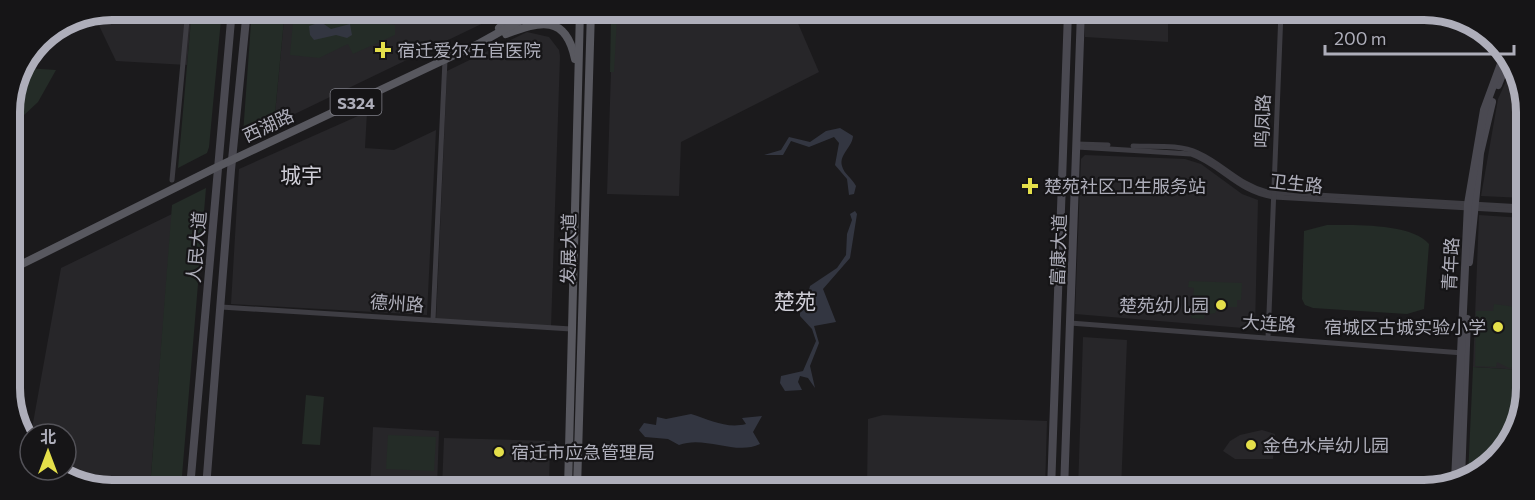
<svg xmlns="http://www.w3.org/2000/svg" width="1535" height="500" font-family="Commissioner,'Noto Sans SC',sans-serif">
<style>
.built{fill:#272629}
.green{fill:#242c27}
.water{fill:#333641}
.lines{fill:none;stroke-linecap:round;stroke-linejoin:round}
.street{stroke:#3e3d43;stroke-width:5}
.secondary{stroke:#4a4951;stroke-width:8}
.primary{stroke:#58585f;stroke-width:8}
.poi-dot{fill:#e4df4a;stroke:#161517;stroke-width:2}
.labels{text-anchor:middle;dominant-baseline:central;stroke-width:4.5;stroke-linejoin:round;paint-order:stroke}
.shield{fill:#161517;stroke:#808089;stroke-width:1.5}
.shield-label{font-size:16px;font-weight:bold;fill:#aeaeba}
.poi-label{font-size:18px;fill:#aeaeba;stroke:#161517;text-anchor:start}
.street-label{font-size:18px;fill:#aeaeba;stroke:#161517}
.quarter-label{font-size:21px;fill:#cfced7;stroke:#161517}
.rim{fill:none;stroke:#aeaeba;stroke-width:8}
</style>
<rect width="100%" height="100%" fill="#1b1a1c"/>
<g class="built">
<polygon points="112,9 192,9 187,65 116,61 93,13"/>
<polygon points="285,9 504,10 500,15 274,124"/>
<polygon points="613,10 817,11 797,21 819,72 681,142 679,196 607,194"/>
<polygon points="1085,12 1168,12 1168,42 1085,37"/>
<polygon points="527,32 549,37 559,50 560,56 551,328 436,321 447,71"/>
<polygon points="1512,68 1524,92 1524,198 1481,196 1498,99"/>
<polygon points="367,112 365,148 394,150 436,130 427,315 231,304 239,169"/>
<polygon points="1085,155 1185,159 1201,164 1242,194 1258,200 1255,329 1075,314 1081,159"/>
<polygon points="172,214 150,488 99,487 57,470 66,470 66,434 31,434 61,268"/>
<polygon points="1479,215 1523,218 1523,370 1473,367"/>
<polygon points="1083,337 1127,340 1121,490 1078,490"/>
<polygon points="883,415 1047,421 1045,490 867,489 868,419"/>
<polygon points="373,427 439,431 437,488 370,488"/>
<polygon points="1262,430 1275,434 1273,459 1235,459 1223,451 1230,441 1240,435"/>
<polygon points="444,438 550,441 549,489 442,488"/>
</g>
<g class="green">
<polygon points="192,9 222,9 209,147 207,153 178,168"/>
<polygon points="252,9 285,9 274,124 246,136 243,134"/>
<polygon points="294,11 395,25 395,35 353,54 348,44 319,58 290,55"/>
<polygon points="1102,12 1163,12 1163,23 1102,19"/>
<polygon points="611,18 617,18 614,72 610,72"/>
<polygon points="26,68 56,70 38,102 9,129 9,105"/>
<polygon points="206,188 181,488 150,488 172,205"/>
<path d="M1327 225C1353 225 1412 223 1429 244L1424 309 1407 314 1313 308 1305 305 1302 299 1304 231Z"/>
<polygon points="1189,281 1242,283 1241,300 1237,300 1237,307 1218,307 1215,313 1204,315 1204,319 1191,318 1194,288 1188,287"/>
<polygon points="1494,304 1523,308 1521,366 1509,368 1497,362 1496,367 1475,366 1476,311 1493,311"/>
<polygon points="1473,367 1523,370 1522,415 1486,470 1468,476"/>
<polygon points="306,395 324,397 320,445 302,444"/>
<polygon points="388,435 436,437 434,471 386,469"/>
</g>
<g class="water">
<polygon points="321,22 331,29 350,24 352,35 347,38 336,35 314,40 310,35 309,26"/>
<path d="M840 128 853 136C852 148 839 154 842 166 844 174 852 178 856 186L854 194 849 195 847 179 835 165 839 143 834 137 809 147 791 141 783 155H764L781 150 789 137 810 142 826 131Z"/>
<polygon points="855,211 857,214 850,258 823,289 836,322 814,326 819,343 810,366 815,388 808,378 800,376 798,382 802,390 785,391 780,383 781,376 803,371 816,341 812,329 800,316 800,308 806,301 810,286 837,268 846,255 847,234 852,220 850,214"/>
<path d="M691 414C710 420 727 429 746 424L742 418 762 416 753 432 760 444C736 456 705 435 679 445L668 439 645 437 639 430 644 423 656 425 657 417 666 419Z"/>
<polygon points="496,476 506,478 513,488 484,488 488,480"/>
</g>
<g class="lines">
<g class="street">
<polyline points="1077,144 1108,145"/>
<path d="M1133 146C1153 147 1179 144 1198 153 1223 164 1239 185 1267 192L1523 207"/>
<path d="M1077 147 1191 154C1222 165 1238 192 1274 197L1523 211"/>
<polyline points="172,180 188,9"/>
<polyline points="221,307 571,329"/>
<polyline points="433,320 445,60"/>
<polyline points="1070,323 1463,353"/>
<polyline points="1268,338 1281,12"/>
</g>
<g class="secondary">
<polyline points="1498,85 1508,60"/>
<polyline points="1469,262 1480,153 1492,102"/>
<polyline points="1461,479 1467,319"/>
<polyline points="1455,481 1468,204 1484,110 1505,53"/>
<polyline points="190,488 232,9"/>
<polyline points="206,488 231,170 247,9"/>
<polyline points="1051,490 1068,12"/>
<polyline points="1064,490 1081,12"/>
</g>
<g class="primary">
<polyline points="499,28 507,21 512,10"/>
<path d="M506 34C540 21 566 14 575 59"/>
<polyline points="10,270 217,167 480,43 539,10"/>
<polyline points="568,489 580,10"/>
<polyline points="577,489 591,10"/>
</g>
</g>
<g class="poi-dot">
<path d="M380 41h6v6h6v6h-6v6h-6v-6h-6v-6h6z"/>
<path d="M1027 177h6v6h6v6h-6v6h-6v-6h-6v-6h6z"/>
<circle cx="1221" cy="305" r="6"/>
<circle cx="1498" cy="327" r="6"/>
<circle cx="1251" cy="445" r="6"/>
<circle cx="499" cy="452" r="6"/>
</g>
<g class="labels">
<rect class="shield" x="330.5" y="89" width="51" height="26" rx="4.5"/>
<g class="shield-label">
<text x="356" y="102">S324</text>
</g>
<g class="poi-label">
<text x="397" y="50">宿迁爱尔五官医院</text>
<text x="1044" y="186">楚苑社区卫生服务站</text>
<text x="1209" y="305" text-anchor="end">楚苑幼儿园</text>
<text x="1486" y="327" text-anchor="end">宿城区古城实验小学</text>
<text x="1263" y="445">金色水岸幼儿园</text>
<text x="511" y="452">宿迁市应急管理局</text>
</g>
<g class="street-label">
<text transform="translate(1262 121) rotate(-88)">鸣凤路</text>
<text transform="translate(268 125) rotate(-25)">西湖路</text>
<text transform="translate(1296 183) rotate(6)">卫生路</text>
<text transform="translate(196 247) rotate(-85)">人民大道</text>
<text transform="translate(568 249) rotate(-89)">发展大道</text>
<text transform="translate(1058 250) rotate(-88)">富康大道</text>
<text transform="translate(1450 264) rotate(-87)">青年路</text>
<text transform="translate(397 303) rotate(4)">德州路</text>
<text transform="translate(1269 323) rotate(4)">大连路</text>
</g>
<g class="quarter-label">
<text x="301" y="174">城宇</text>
<text x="795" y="300">楚苑</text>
</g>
</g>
<path d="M0 0H1535V500H0ZM112 20H1424A92 92 0 0 1 1516 112V388A92 92 0 0 1 1424 480H112A92 92 0 0 1 20 388V112A92 92 0 0 1 112 20Z" fill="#161517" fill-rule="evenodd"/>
<path class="rim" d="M112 20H1424A92 92 0 0 1 1516 112V388A92 92 0 0 1 1424 480H112A92 92 0 0 1 20 388V112A92 92 0 0 1 112 20Z"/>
<g transform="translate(48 452)"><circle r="28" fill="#161517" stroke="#535258" stroke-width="1.5"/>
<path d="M0-4.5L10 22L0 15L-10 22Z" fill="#e4df4a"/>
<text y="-9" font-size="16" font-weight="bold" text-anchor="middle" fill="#aeaeba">北</text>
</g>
<path d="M1325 45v9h189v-9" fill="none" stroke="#aeaeba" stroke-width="3"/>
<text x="1334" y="45" font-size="18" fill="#aeaeba" stroke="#161517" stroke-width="4.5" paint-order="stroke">200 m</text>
</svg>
